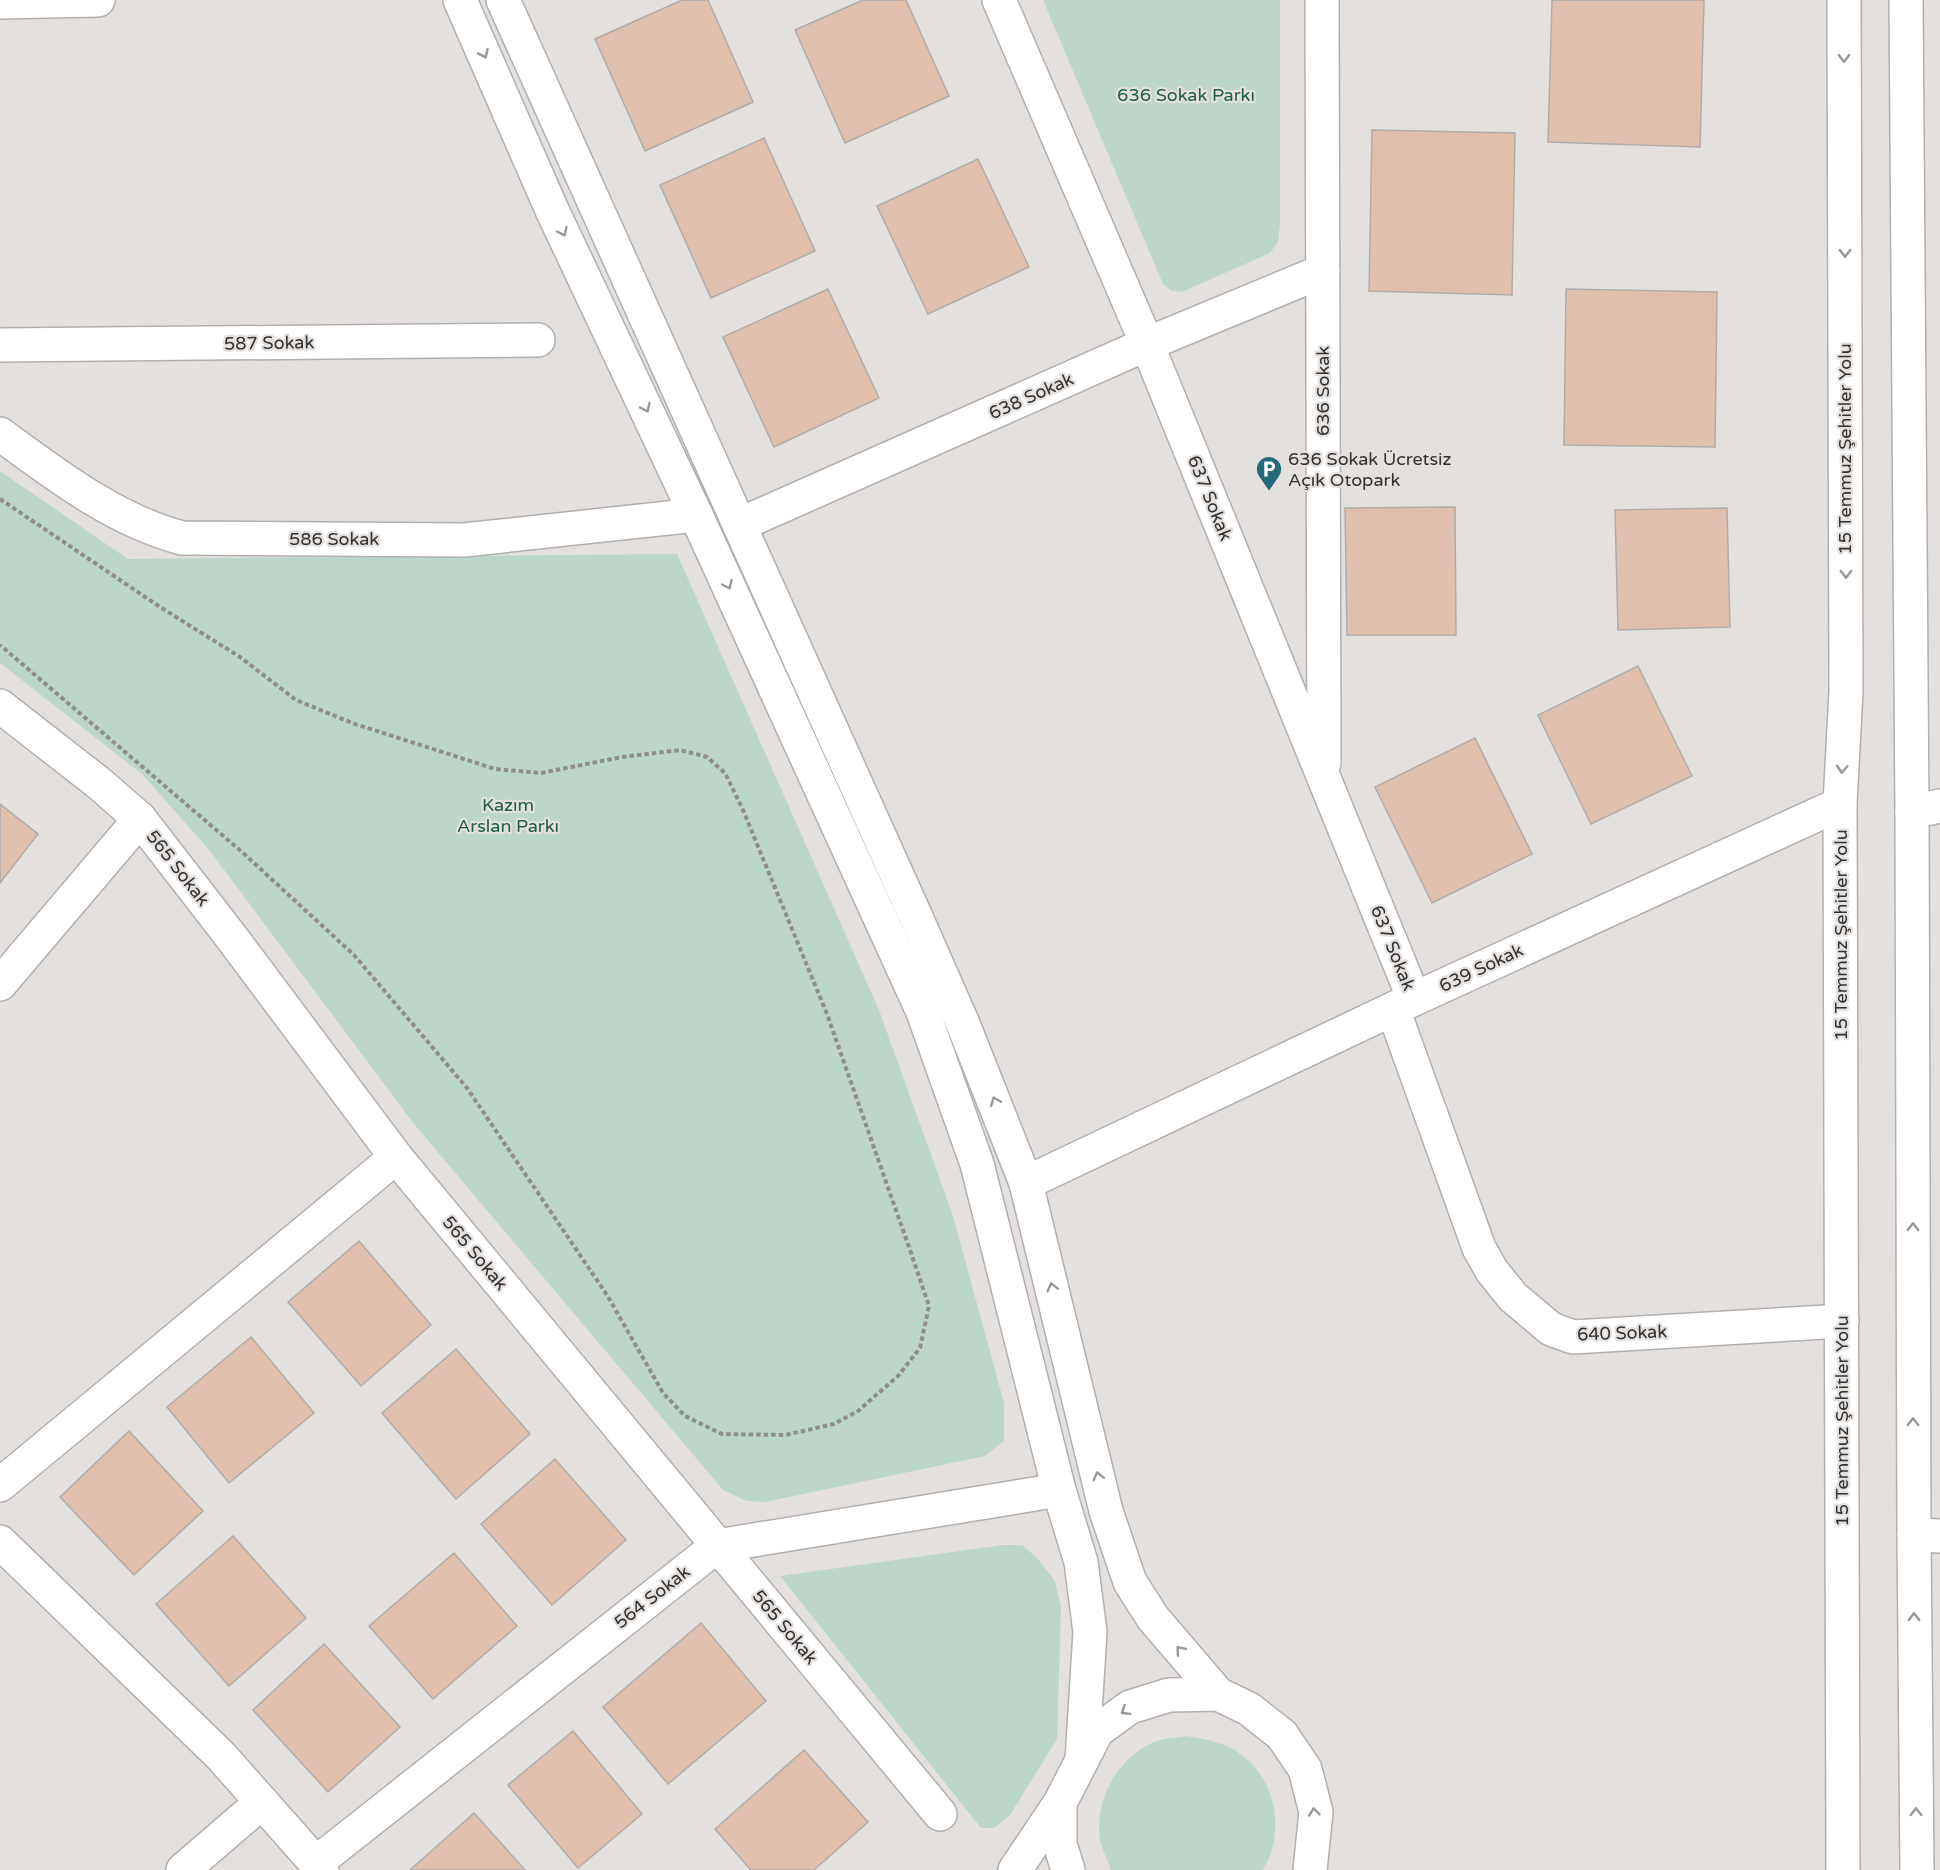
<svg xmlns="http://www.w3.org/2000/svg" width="1940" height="1870" font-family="'Varela Round',sans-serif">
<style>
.green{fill:#bdd6ca}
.building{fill:#e0c0ac;stroke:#afacaa;stroke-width:1.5}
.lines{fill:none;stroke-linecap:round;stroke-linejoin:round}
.minor-casing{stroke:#b2afae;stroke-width:36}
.tertiary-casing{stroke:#b2afae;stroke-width:36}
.secondary-casing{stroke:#b2afae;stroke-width:36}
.path{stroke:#908d8c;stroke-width:4;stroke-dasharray:4.5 3;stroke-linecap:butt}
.minor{stroke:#fff;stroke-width:33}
.tertiary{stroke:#fff;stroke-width:33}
.secondary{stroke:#fff;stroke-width:33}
.oneway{stroke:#999898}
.labels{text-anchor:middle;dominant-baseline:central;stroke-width:4.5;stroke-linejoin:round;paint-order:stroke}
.park-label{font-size:18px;fill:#1d5d45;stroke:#e4e0de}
.street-label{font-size:18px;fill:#333231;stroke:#e4e0de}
.poi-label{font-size:18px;fill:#333231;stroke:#e4e0de;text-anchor:start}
</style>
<rect width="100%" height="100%" fill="#e4e0de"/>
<g class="green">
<polygon points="1043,0 1280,0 1280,225 1278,242 1270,253 1182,292 1171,291 1163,284"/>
<polygon points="0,471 128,559 677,554 879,1010 953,1216 1004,1403 1004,1441 985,1456 765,1502 747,1501 723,1490 414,1124 210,851 142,774 0,663"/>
<polygon points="1003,1545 1022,1545 1037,1558 1055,1581 1061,1607 1057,1739 1010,1815 994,1828 981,1828 780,1576"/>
<path d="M1186 1736C1206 1739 1226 1742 1243 1756 1277 1782 1285 1834 1263 1870H1111C1108 1860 1102 1850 1100 1840 1095 1799 1116 1759 1154 1742 1163 1738 1176 1738 1186 1736Z"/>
</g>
<g class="building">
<polygon points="682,0 708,0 753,102 645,151 595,39"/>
<polygon points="863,0 906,0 949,96 845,143 795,30"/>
<polygon points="1552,0 1704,0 1700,147 1548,142"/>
<polygon points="1372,130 1515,133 1512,295 1369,291"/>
<polygon points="764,138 815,251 711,298 660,185"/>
<polygon points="978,159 1029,267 928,314 877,206"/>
<polygon points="828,289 879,398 774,447 723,337"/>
<polygon points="1566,289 1717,292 1715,447 1564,445"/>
<polygon points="1455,507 1456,635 1347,635 1345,508"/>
<polygon points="1727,508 1730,627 1618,630 1615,510"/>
<polygon points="1638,666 1692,776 1591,824 1538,715"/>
<polygon points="1475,738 1532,854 1432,903 1375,787"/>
<polygon points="0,804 38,834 0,883"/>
<polygon points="359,1241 431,1325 361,1386 288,1302"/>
<polygon points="251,1337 314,1413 229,1483 167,1407"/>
<polygon points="456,1349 530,1434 456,1499 382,1413"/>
<polygon points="129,1431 203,1511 134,1575 60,1497"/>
<polygon points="555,1459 626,1540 552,1605 481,1524"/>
<polygon points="233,1536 306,1618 229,1686 156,1604"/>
<polygon points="454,1553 517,1626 433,1699 369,1626"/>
<polygon points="701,1623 766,1701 668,1784 603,1707"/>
<polygon points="324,1644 400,1727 328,1792 253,1710"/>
<polygon points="573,1731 642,1814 578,1868 508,1785"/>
<polygon points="804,1750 868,1822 814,1870 751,1870 715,1829"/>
<polygon points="474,1813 525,1870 410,1870"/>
</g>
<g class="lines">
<g class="minor-casing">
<g id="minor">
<polyline points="999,0 1147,344 1414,999"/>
<polyline points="1322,0 1324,763"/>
<polyline points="0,2 98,0"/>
<polyline points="0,345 538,340"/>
<path d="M0 434C56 475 114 520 182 538L464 540 696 515"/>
<polyline points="741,524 1147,344 1323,271"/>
<polyline points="0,706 100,784 140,819 229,934 396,1157 940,1814"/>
<polyline points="1912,812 1940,806"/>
<polyline points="0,984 140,819"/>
<polyline points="1393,1009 1479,1248 1492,1271 1513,1297 1551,1329 1573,1337 1842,1321"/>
<polyline points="1026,1183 1414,999 1840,804"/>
<polyline points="0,1485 396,1157"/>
<polyline points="1914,1535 1940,1536"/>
<polyline points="0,1542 221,1756 322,1870"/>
<polyline points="316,1863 717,1546 1059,1490"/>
<polyline points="183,1870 262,1802"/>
</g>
</g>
<g class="tertiary-casing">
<g id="tertiary">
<polyline points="460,0 552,210 696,515 923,1012 977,1164 1059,1490 1081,1562 1090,1632 1082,1760"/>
<polyline points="503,0 915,915 963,1024 1026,1183 1106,1511 1130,1582 1153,1618 1218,1694"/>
<polyline points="1015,1870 1060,1803"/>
<polyline points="1068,1870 1060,1844 1060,1803 1097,1731 1130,1707 1169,1695 1218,1694 1249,1709 1282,1735 1305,1769 1316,1812 1310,1870"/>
</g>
</g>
<g class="secondary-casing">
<g id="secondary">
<polyline points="1906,0 1912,812 1914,1535 1917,1870"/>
<polyline points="1843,1870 1840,804 1846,691 1844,0"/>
</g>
</g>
<polyline class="path" points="0,499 160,607 240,657 296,700 352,723 495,769 541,773 622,757 680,750 707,757 725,773 743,810 827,1014 910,1250 929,1306 920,1348 898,1376 858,1411 834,1424 785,1435 722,1434 685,1416 663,1393 607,1295 467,1088 354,955 242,852 0,645"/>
<use href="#minor" class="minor"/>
<use href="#tertiary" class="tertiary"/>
<use href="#secondary" class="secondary"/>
</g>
<defs><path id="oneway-chevron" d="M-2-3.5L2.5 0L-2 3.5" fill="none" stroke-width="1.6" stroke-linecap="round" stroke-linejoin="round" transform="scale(1.5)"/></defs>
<g class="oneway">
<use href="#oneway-chevron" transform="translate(484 54) rotate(66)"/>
<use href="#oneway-chevron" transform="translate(1844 58) rotate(90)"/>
<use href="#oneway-chevron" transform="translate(563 232) rotate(65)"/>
<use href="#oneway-chevron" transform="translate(1845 253) rotate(90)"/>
<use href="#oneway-chevron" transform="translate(646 408) rotate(65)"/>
<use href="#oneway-chevron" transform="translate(1846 574) rotate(90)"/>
<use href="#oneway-chevron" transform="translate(728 585) rotate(65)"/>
<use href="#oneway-chevron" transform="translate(1842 769) rotate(93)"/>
<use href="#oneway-chevron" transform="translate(995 1101) rotate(-112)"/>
<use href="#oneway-chevron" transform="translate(1913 1227) rotate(-90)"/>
<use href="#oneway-chevron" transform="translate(1052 1287) rotate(-104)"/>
<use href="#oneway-chevron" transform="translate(1913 1422) rotate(-90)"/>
<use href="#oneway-chevron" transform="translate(1098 1476) rotate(-104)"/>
<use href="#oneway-chevron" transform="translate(1914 1617) rotate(-90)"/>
<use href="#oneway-chevron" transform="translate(1180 1650) rotate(-130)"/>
<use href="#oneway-chevron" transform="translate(1125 1711) rotate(148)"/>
<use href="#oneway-chevron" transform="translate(1314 1812) rotate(-96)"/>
<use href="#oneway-chevron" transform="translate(1916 1812) rotate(-91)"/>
</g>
<defs>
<g id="parking-pin" transform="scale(1.35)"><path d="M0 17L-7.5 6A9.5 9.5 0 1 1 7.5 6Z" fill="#256a7a" stroke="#e4e0de"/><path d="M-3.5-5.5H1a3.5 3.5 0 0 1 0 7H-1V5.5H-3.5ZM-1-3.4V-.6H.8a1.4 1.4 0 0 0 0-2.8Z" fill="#fff"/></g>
</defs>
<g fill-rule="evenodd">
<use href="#parking-pin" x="1269" y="469"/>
</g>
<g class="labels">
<g class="park-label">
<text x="1186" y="95">636 Sokak Parkı</text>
<text x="508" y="805">Kazım<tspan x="508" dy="21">Arslan Parkı</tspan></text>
</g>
<g class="street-label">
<text transform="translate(269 343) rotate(-1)">587 Sokak</text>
<text transform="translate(1323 391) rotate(-90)">636 Sokak</text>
<text transform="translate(1031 396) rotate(-24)">638 Sokak</text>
<text transform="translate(1845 449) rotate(-90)">15 Temmuz Şehitler Yolu</text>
<text transform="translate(1210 498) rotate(68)">637 Sokak</text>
<text x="334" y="539">586 Sokak</text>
<text transform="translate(178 868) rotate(52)">565 Sokak</text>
<text transform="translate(1841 935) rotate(-90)">15 Temmuz Şehitler Yolu</text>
<text transform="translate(1393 948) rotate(68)">637 Sokak</text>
<text transform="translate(1481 968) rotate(-25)">639 Sokak</text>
<text transform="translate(475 1253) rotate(50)">565 Sokak</text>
<text transform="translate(1622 1333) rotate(-2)">640 Sokak</text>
<text transform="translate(1842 1421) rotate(-90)">15 Temmuz Şehitler Yolu</text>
<text transform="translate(652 1597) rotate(-38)">564 Sokak</text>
<text transform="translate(785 1627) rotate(50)">565 Sokak</text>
</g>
<g class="poi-label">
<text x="1288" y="459">636 Sokak Ücretsiz<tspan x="1288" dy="21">Açık Otopark</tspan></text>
</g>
</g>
</svg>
